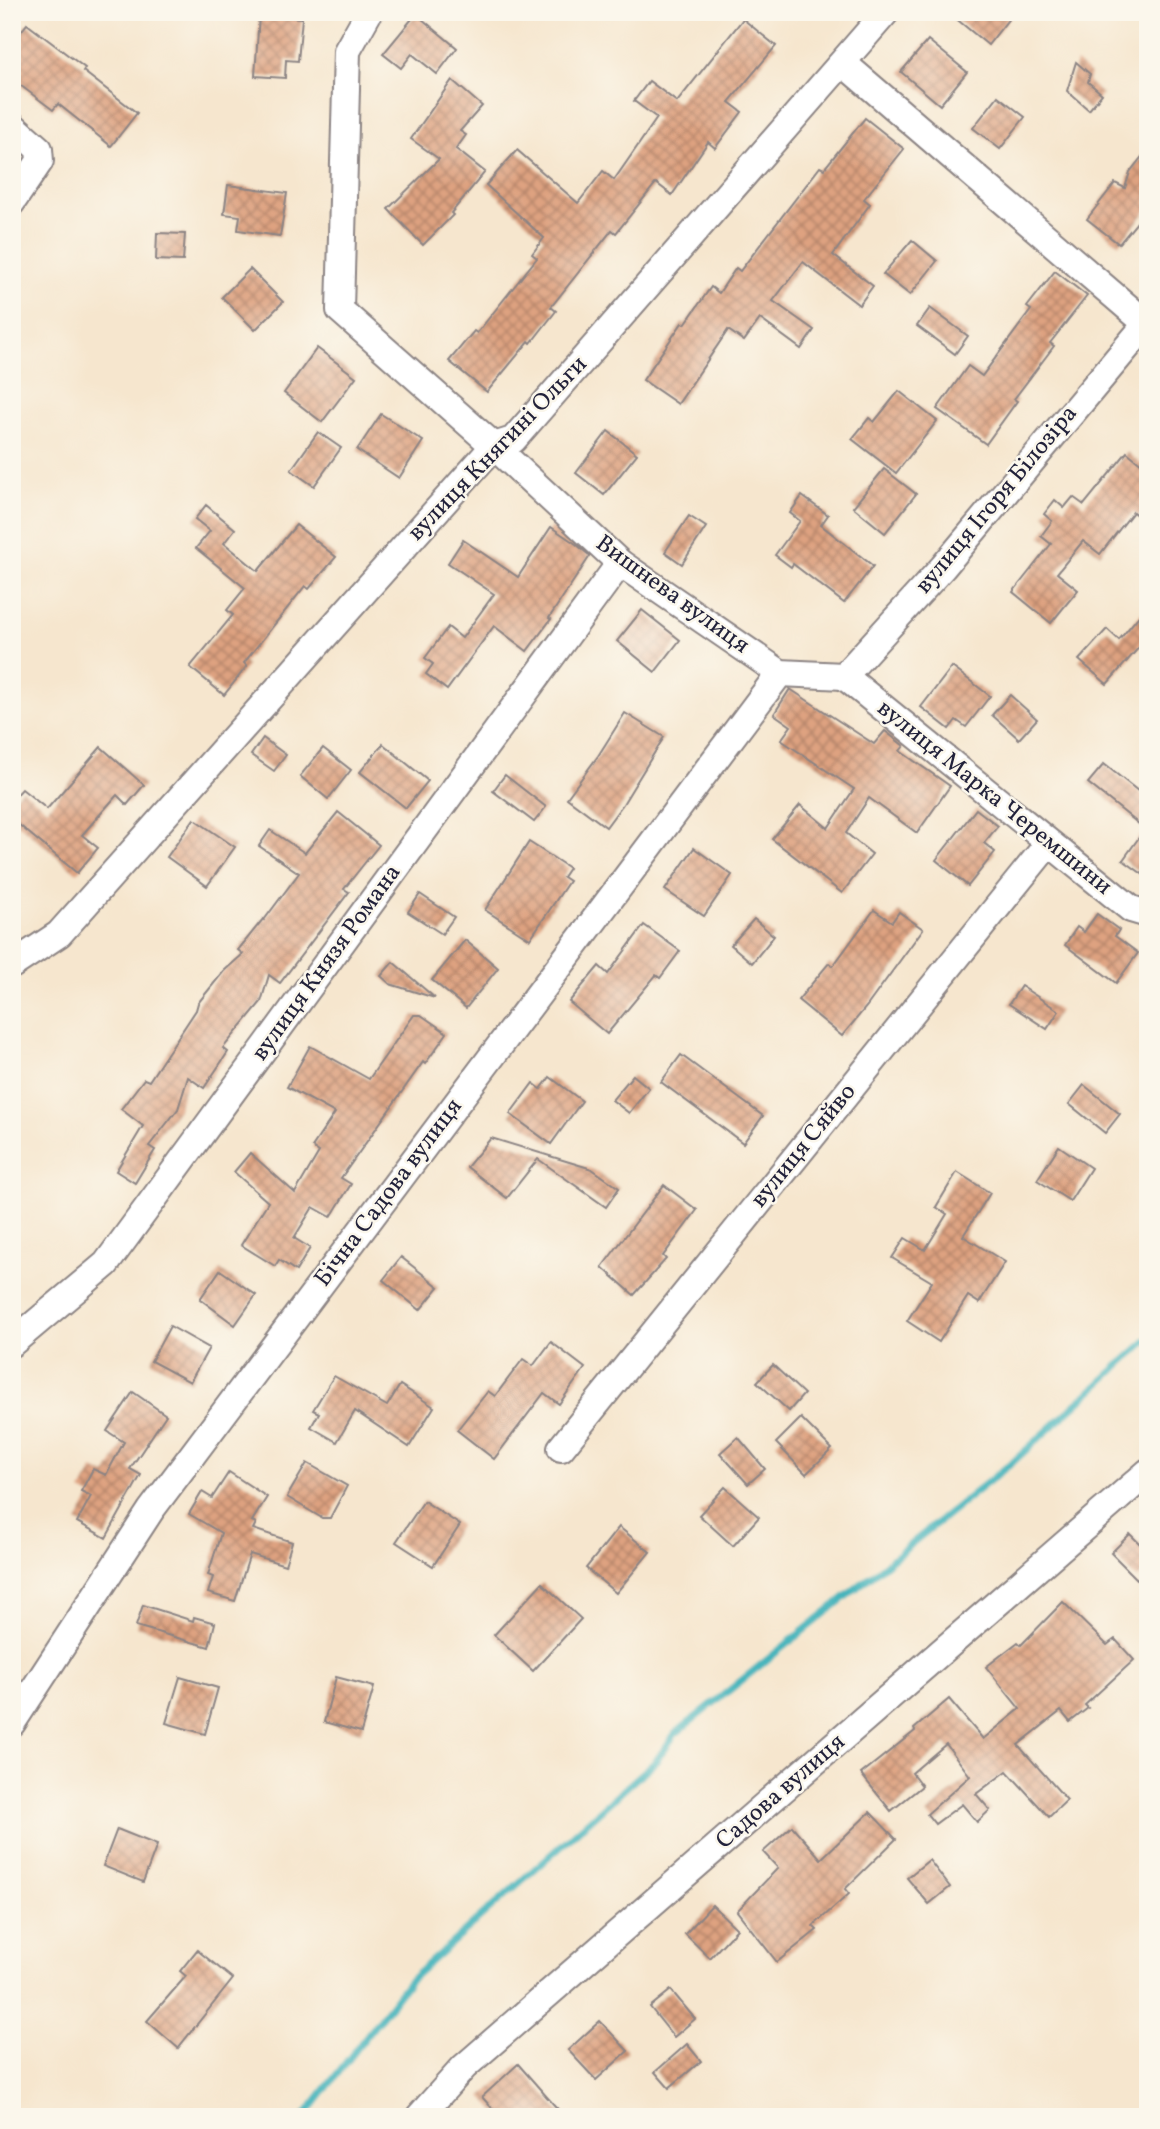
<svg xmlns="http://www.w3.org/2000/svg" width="1160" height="2129" font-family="Vollkorn,serif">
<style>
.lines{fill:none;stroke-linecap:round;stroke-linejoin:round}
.stream{stroke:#43b3bb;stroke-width:7}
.building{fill:url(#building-cross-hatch)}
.minor-casing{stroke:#8c8484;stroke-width:30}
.minor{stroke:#fff;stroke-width:26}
.labels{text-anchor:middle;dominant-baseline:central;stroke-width:5;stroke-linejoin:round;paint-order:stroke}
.street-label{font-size:24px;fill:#22223b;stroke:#fbf7ec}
</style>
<defs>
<pattern id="building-cross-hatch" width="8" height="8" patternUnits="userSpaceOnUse" patternTransform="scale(1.75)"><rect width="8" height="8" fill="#dea280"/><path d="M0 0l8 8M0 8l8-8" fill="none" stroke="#b4846a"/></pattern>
</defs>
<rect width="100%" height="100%" fill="#fbf7ec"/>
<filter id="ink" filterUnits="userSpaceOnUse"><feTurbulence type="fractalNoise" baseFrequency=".0143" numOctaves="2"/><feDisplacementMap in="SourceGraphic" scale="14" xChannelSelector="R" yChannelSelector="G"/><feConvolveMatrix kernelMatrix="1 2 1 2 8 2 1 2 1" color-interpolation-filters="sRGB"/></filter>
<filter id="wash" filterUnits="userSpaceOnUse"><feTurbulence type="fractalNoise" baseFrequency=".00686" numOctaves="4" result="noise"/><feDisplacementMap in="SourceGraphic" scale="28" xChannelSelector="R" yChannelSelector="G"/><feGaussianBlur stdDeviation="1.57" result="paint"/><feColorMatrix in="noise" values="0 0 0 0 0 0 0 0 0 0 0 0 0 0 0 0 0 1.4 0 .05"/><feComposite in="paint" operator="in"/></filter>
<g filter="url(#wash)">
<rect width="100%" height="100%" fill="#f6e6ce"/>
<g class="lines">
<polyline class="stream" points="304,2117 409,1981 656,1761 675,1734 1014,1461 1148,1339"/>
</g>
<g id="blocks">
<g class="building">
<polygon points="948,12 1014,12 988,45"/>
<polygon points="416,14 457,48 437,74 412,54 401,68 383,54"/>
<polygon points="259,15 302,18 298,61 286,60 285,78 255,76"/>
<polygon points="743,19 776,46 729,102 742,112 715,148 708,142 672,195 656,183 616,233 612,230 551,307 556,311 531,343 529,341 487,392 449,361 474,331 477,333 537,258 532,254 544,238 486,185 517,150 578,203 603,171 614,180 657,118 634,101 649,81 677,102"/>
<polygon points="27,24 85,68 83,71 137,113 111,146 58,104 53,110 12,79 12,43"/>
<polygon points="928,40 967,72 940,105 901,72"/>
<polygon points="1076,62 1090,74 1088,82 1102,94 1089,110 1067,91"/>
<polygon points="452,80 482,106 460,131 466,135 456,149 485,172 451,213 453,215 423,245 388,209 439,159 411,139"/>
<polygon points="998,96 1025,117 1000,149 973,128"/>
<polygon points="865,118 904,149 864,199 870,204 833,255 873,286 859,305 803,262 773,301 814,330 801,349 760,319 744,341 728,330 678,404 643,380 682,323 685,324 711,287 719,293 736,268 740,271 820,167 824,169"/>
<polygon points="1148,149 1148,209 1119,244 1087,219 1115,183 1125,188 1130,172"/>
<polygon points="228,185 287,193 280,236 238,230 240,216 224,214"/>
<polygon points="157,233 185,234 183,261 156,260"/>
<polygon points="912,240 937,261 910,295 883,274"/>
<polygon points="250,269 283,302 255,330 222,297"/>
<polygon points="1055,271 1087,296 1050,343 1054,346 1014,399 1017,401 986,444 937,409 968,366 982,376 1031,310 1027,307"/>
<polygon points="930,308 968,336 955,354 917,326"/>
<polygon points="317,348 356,377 322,422 284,393"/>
<polygon points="899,391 937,421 896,473 852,439 869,418 874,422"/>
<polygon points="381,414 423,441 399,478 357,450"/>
<polygon points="608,431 637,454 604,495 576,473"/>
<polygon points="318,432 341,448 314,486 291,470"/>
<polygon points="1127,452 1148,469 1148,505 1139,517 1133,512 1100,554 1083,541 1057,573 1078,590 1051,623 1013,592 1051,544 1041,536 1052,521 1044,514 1055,500 1064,508 1073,497 1084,505"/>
<polygon points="884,469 916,494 885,533 853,507"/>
<polygon points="802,496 828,515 821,525 873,566 844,603 793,564 791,567 775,555 800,521 790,513"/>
<polygon points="206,505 235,529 224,543 258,571 296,525 336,557 309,589 305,586 244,663 247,666 224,695 190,667 233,615 227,610 245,588 196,548 210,531 195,519"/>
<polygon points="689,516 706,527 682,564 665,552"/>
<polygon points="551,527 576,544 590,556 549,618 551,619 527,651 494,626 447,690 426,674 433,664 425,658 448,627 462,638 494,594 448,563 463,540 518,577"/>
<polygon points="1148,605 1148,637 1107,684 1079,660 1107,629 1119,640"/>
<polygon points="642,610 680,640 655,672 617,641"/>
<polygon points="952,667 990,696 966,727 956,720 949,729 921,707"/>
<polygon points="790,689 874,744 885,731 904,746 900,751 950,786 917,833 869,798 846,833 872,854 842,893 772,839 800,805 828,828 854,789 781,740 791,726 774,714"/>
<polygon points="1010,695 1037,719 1019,739 992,715"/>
<polygon points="625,713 664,737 623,804 606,827 567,798 598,756"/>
<polygon points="263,738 286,755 274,771 251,755"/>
<polygon points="383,744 428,781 406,808 360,772"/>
<polygon points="101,747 144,785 127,805 117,795 82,835 98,848 77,873 12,819 12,800 22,789 47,809"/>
<polygon points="323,748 351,770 328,799 300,776"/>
<polygon points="1104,764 1148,799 1148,878 1123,860 1145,829 1088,783"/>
<polygon points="505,775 546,807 534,822 493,791"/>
<polygon points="976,809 998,826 984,843 995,852 968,886 936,860"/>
<polygon points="338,812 379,845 344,889 349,892 280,983 269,975 261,1002 223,1048 228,1052 204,1088 188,1077 178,1109 149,1146 155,1150 135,1183 116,1171 143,1126 121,1109 144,1079 149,1081 196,1010 198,1003 224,971 243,954 238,950 263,919 264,920 299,873 259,846 270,830 305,853"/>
<polygon points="194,819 235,847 207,886 167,857"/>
<polygon points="529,842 569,868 563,877 569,881 530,939 485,910"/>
<polygon points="694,848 732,875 704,916 665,890"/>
<polygon points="420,894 454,917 442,934 408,912"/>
<polygon points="874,910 892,922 899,912 923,929 867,1006 842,1036 798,1000 829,963 833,966"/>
<polygon points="1097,914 1119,930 1115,936 1138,953 1116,983 1065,945 1077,927 1084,932"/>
<polygon points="754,919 774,936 752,963 731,945"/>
<polygon points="644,925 680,951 660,978 656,975 607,1034 569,1002 599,966 608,974"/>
<polygon points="465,940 498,968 466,1008 432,980"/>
<polygon points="393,962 435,998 390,984 381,976"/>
<polygon points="1021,986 1059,1011 1047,1029 1009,1004"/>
<polygon points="414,1015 421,1015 447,1033 425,1064 423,1062 341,1178 351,1184 331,1217 313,1207 294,1238 310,1248 296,1271 279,1260 275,1266 241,1245 268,1202 234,1172 250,1153 295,1193 319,1152 312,1147 335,1113 287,1087 310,1046 369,1079"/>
<polygon points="681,1055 763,1116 743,1143 661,1082"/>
<polygon points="633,1075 649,1088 629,1113 612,1100"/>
<polygon points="550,1077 582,1101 551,1144 510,1114 533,1083 541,1089"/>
<polygon points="1084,1085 1120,1114 1105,1133 1069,1104"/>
<polygon points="491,1138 592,1169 619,1188 606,1207 538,1159 507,1198 467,1167"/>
<polygon points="1059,1146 1091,1168 1070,1201 1037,1180"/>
<polygon points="957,1172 990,1193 963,1236 1005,1262 979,1303 968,1296 939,1342 907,1321 932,1282 892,1258 905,1238 925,1250 947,1214 936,1207"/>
<polygon points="664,1185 697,1210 663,1256 666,1259 634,1295 602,1267"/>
<polygon points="401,1257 439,1287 420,1310 383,1280"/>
<polygon points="220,1270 256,1295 235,1325 200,1299"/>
<polygon points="170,1326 209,1348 190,1382 151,1361"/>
<polygon points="551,1342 585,1368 559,1404 544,1393 494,1459 457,1430 488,1391 495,1396 523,1359 533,1366"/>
<polygon points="773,1365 804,1394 789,1411 757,1382"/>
<polygon points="334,1376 387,1406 400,1385 434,1407 409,1447 355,1411 337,1442 311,1427 319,1413 313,1410"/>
<polygon points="133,1392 166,1415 130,1469 141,1475 106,1538 77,1522 91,1496 81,1491 93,1469 106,1475 124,1442 107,1431"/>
<polygon points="801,1418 832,1449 806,1474 776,1443"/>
<polygon points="738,1437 765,1469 748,1484 720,1453"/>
<polygon points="307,1463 347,1486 330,1518 322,1518 287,1497"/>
<polygon points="229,1472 267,1497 252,1521 256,1523 253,1529 292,1542 285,1565 250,1554 235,1601 208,1593 213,1577 208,1575 221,1533 189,1514 202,1492 212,1498"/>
<polygon points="725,1487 759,1517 733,1546 699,1515"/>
<polygon points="424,1501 460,1525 433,1566 396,1542"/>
<polygon points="619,1527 650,1552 616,1593 586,1568"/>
<polygon points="1130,1534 1148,1552 1148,1568 1137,1579 1111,1553"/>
<polygon points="542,1583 581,1619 533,1671 494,1635"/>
<polygon points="1063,1602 1107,1645 1115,1639 1134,1660 1085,1705 1088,1708 1070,1722 1061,1711 1018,1745 1067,1800 1049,1817 1007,1771 976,1794 990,1810 977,1822 962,1804 935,1824 927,1814 970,1776 946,1744 912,1773 922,1786 891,1811 861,1774 915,1731 914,1729 949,1699 983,1739 1020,1709 986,1667 1018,1642 1021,1645"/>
<polygon points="143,1605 193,1621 194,1617 215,1623 209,1647 136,1626"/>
<polygon points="180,1677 218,1688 205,1734 166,1723"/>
<polygon points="336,1677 374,1687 361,1732 324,1722"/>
<polygon points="870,1812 896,1839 845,1889 849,1894 813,1926 817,1930 777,1962 737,1911 778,1868 763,1852 792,1826 821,1859"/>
<polygon points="117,1829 157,1845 143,1882 103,1866"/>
<polygon points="929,1860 950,1887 929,1904 907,1878"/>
<polygon points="712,1905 737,1929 710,1958 685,1934"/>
<polygon points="197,1950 233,1979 178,2048 147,2021 186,1976 180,1971"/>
<polygon points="671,1990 695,2019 674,2037 650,2007"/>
<polygon points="600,2021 628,2051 596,2080 568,2050"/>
<polygon points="687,2044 701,2061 669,2088 655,2072"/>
<polygon points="518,2064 547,2097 565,2117 500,2117 482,2097"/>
</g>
</g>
</g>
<g filter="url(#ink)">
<use href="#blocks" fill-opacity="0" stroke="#8c8484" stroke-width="2"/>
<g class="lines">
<g class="minor-casing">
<g id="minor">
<polyline points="369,12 347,51 340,310 494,446 620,563 780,673 844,676"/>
<polyline points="843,63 1147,324"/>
<polyline points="12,125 39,149 40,161 12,202"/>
<polyline points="844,676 943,567 1148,322"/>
<polyline points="844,676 1131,909 1148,914"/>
<polyline points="12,965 59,934 494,446 513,440 886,12"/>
<polyline points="12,1343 106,1264 620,563"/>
<polyline points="561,1448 1048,844"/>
<polyline points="12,1723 151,1510 780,673"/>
<polyline points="419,2117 464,2067 1148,1472"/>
</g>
</g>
<use href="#minor" class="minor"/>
</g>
</g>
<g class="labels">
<g class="street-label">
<text transform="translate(498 449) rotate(-46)">вулиця Княгині Ольги</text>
<text transform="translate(997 500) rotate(-50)">вулиця Ігоря Білозіра</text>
<text transform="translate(672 595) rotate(36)">Вишнева вулиця</text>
<text transform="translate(994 798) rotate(39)">вулиця Марка Черемшини</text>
<text transform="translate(327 963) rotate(-54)">вулиця Князя Романа</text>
<text transform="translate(804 1146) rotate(-51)">вулиця Сяйво</text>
<text transform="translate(389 1193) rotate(-53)">Бічна Садова вулиця</text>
<text transform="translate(781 1792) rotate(-41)">Садова вулиця</text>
</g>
</g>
<rect width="1160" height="2129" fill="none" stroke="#fbf7ec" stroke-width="42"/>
</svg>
